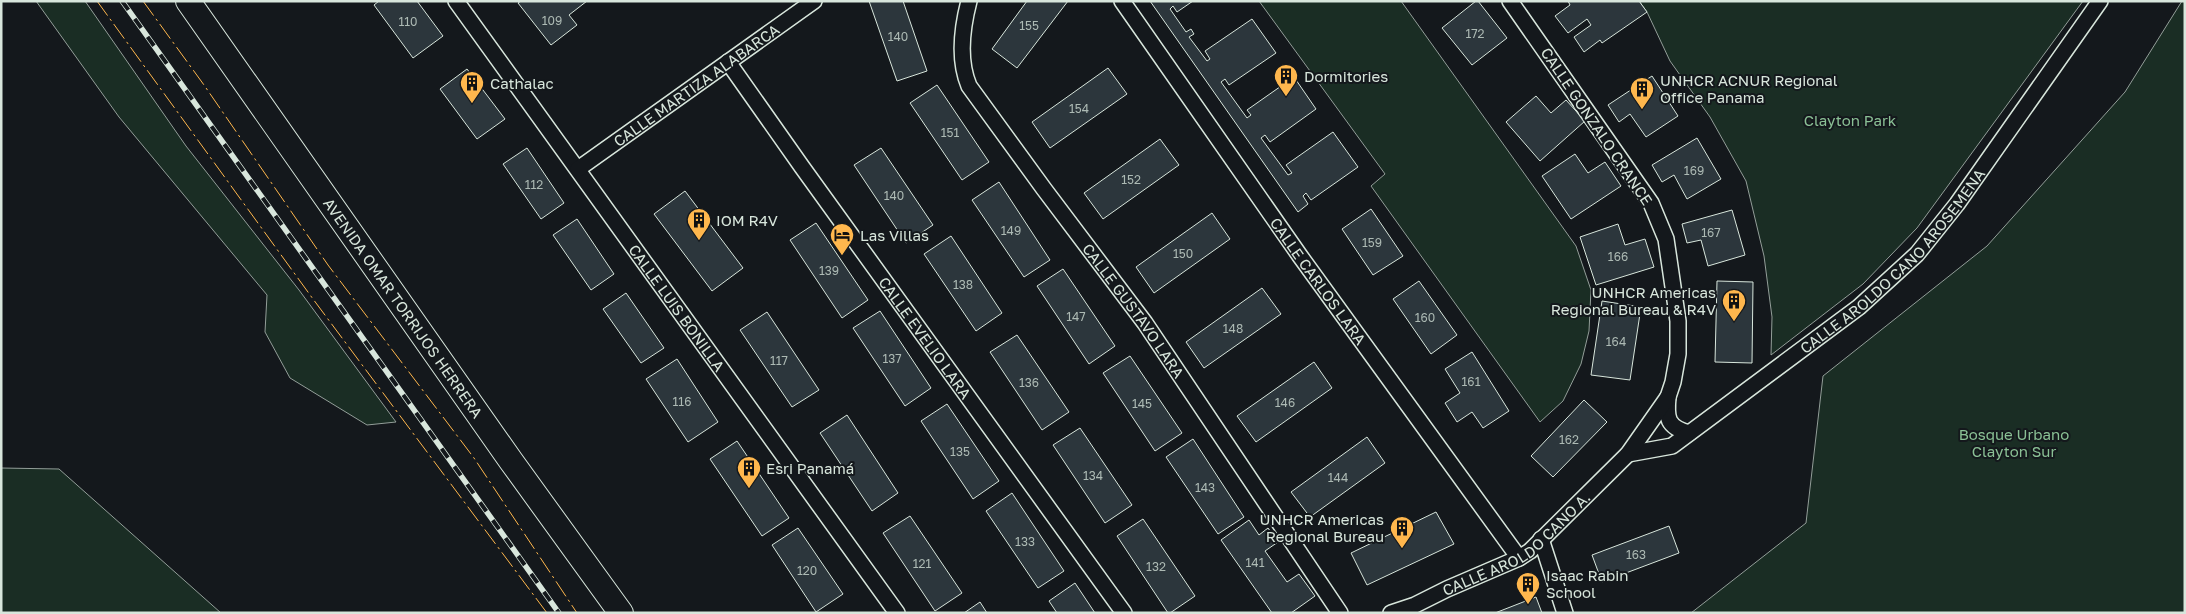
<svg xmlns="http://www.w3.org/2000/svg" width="2186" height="614" font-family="'Golos Text',sans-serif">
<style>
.green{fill:#1a2d24;stroke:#939e99}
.building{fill:#2c363c;stroke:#d8e6dc}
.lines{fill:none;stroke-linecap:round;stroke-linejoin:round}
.minor-casing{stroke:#d8e6dc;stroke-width:18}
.primary-casing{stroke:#d8e6dc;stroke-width:26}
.minor{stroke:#14181c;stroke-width:15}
.primary{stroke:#14181c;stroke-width:24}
.rail-casing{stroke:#d8e6dc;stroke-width:5.5}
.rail{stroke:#14181c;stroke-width:4;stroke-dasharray:11;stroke-linecap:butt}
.power{stroke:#ffb74d;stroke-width:1;stroke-dasharray:18 4 2.5 4;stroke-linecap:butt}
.labels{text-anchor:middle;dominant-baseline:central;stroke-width:4;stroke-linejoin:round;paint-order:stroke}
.number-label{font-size:12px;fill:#adbab4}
.poi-label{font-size:15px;fill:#d8e6dc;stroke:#14181c;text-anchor:start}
.street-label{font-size:15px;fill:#d8e6dc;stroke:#14181c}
.park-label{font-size:15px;fill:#8ac095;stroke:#14181c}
</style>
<rect width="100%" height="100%" fill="#14181c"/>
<g class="green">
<polygon points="36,1 85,1 186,146 299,290 396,422 367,425 290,378 265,332 267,295 119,117"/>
<polygon points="1259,1 1401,1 1576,246 1591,290 1589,331 1581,364 1563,401 1540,422 1371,186 1385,174"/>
<polygon points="1639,1 2083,1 1917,228 1863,284 1771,355 1772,317 1764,256 1746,181 1710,117 1670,61 1647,12"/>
<polygon points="2182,1 2185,1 2185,613 1691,613 1806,523 1823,376 1987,246 2125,92"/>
<polygon points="1,468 59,469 221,613 1,613"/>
</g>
<g class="building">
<polygon points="379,1 417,1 443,36 413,58 374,5"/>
<polygon points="521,1 587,1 569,15 577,25 551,45 518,3"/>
<polygon points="869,1 903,1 927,71 897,81"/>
<polygon points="1027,1 1068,1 1017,68 992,49"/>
<polygon points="1150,1 1193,1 1177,12 1173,6 1170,9 1186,32 1191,29 1194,34 1189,37 1207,61 1210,59 1205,51 1252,19 1276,53 1229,85 1225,79 1221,82 1247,118 1251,115 1247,110 1294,77 1316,109 1270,142 1265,135 1261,138 1288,175 1292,173 1286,165 1333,132 1358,167 1311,200 1306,193 1303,196 1308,204 1298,212"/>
<polygon points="1476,1 1478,1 1507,38 1472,65 1442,28"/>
<polygon points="1568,1 1639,1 1647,12 1602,43 1600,40 1584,52 1574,37 1591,25 1587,19 1568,33 1555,16 1570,5"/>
<polygon points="1108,68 1127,94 1050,148 1032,122"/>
<polygon points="467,69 505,119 477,139 440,89"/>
<polygon points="1652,76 1678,116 1646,137 1630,114 1619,122 1608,105"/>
<polygon points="937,85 989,162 962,180 910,103"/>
<polygon points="1536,96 1551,113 1566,100 1585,121 1540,161 1506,122"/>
<polygon points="1697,138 1721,179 1687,199 1674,175 1662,182 1652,165"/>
<polygon points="1160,139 1179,165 1103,219 1084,193"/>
<polygon points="527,148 564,203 541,219 503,164"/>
<polygon points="881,148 933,225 906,243 854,165"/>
<polygon points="1575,154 1588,173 1605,162 1621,186 1571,219 1542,176"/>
<polygon points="999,182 1050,260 1024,277 972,200"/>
<polygon points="685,191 743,268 712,291 654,214"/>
<polygon points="1371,209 1403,256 1373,275 1342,229"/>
<polygon points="1732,210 1745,255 1708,266 1701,240 1687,243 1682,224"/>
<polygon points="1212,213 1230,239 1154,293 1136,267"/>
<polygon points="577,219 614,274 591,290 553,235"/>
<polygon points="816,223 868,300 842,318 790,240"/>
<polygon points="1618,224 1625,245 1645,239 1654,267 1596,285 1580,237"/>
<polygon points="951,236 1002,313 976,331 924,254"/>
<polygon points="1063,269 1115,346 1089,364 1037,286"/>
<polygon points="1419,281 1457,335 1431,354 1393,299"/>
<polygon points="1717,281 1753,282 1752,363 1715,362"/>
<polygon points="1262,288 1281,314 1204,368 1186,342"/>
<polygon points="626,293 664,348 641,363 603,309"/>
<polygon points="1602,301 1641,307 1630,380 1591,375"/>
<polygon points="880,311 931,388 905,406 853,328"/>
<polygon points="767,312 819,390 792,407 740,330"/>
<polygon points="1017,335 1069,412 1042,430 990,352"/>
<polygon points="1472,352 1509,411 1483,428 1472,412 1457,422 1445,403 1460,393 1445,369"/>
<polygon points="1130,356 1182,433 1155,451 1103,373"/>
<polygon points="677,359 718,422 688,442 646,379"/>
<polygon points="1314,362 1332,388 1256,442 1237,416"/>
<polygon points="1584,400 1607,422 1553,477 1531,456"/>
<polygon points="947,404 999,481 973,499 921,421"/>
<polygon points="847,415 898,493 872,511 820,433"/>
<polygon points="1080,428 1132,505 1105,523 1053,445"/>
<polygon points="1367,437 1385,463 1310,517 1291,492"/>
<polygon points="1193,439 1244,517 1218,534 1166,457"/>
<polygon points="737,441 789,518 762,536 710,459"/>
<polygon points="1012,493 1064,571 1038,588 986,511"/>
<polygon points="1436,512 1454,544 1367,585 1351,553"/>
<polygon points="910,516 962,593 935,611 883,533"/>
<polygon points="1143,519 1195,596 1170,613 1168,613 1117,536"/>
<polygon points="1249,520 1259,535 1268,528 1278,542 1265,551 1287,582 1299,574 1315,596 1291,613 1272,613 1221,540"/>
<polygon points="1669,526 1679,553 1602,582 1592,555"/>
<polygon points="798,528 843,594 816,612 772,545"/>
<polygon points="1075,583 1095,613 1057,613 1049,601"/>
<polygon points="1536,597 1542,613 1495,613"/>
<polygon points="980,602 987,613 964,613"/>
</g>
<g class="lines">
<g class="minor-casing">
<g id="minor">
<path id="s1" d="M456 1 897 613"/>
<path id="s2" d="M969 1C962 28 958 60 969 86L1044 189 1145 323 1340 613"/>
<path id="s3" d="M1122 1 1300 256 1519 558"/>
<path id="s4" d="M728 62 802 167 1124 613"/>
<path id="s5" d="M578 169 814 1"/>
<path d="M1668 397C1666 418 1667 427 1689 433"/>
<path id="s6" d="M1628 454 1672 446 1859 307 1917 254 1957 204 2100 1"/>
<polyline points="1541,539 1565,613"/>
<path id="s7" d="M1391 613 1415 605 1447 589 1519 558 1530 551 1628 454 1668 397 1673 382 1678 354V321L1666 239 1651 203 1510 1"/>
</g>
</g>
<g class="primary-casing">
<g id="primary">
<path id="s8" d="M188 1 511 461 621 613"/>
</g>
</g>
<use href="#minor" class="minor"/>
<use href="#primary" class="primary"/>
<g class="rail-casing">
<polyline id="rail" points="122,1 559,613"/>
</g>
<use href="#rail" class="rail"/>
<g class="power">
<polyline points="97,1 313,299 547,613"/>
<polyline points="143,1 204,85 328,265 474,458 577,613"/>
</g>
</g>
<defs>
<g id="building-pin" transform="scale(1.25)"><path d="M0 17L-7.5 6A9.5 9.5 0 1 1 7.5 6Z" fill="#ffb74d" stroke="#14181c"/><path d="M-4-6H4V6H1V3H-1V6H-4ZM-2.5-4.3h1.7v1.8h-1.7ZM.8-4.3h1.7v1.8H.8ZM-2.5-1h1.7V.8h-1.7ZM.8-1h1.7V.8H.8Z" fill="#111"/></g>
<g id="hotel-pin" transform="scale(1.25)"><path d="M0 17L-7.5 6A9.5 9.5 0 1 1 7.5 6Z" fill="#ffb74d" stroke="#14181c"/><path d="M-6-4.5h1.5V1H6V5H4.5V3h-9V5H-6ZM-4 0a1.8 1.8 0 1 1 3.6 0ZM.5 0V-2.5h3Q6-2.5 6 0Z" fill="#111"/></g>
</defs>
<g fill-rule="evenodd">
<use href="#building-pin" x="1286" y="76"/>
<use href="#building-pin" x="472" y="83"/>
<use href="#building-pin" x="1642" y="89"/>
<use href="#building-pin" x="699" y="220"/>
<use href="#hotel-pin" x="842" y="235"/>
<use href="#building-pin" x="1734" y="301"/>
<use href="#building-pin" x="749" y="468"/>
<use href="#building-pin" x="1402" y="528"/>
<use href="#building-pin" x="1528" y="584"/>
</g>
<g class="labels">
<g class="number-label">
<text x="552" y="20">109</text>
<text x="408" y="21">110</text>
<text x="1029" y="25">155</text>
<text x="1475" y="33">172</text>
<text x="898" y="36">140</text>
<text x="1079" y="108">154</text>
<text x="950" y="132">151</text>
<text x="1694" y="170">169</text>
<text x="1131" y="179">152</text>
<text x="534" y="184">112</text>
<text x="894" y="195">140</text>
<text x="1011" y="230">149</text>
<text x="1711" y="232">167</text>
<text x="1372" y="242">159</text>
<text x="1183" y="253">150</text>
<text x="1618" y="256">166</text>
<text x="829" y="270">139</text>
<text x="963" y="284">138</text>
<text x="1076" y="316">147</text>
<text x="1425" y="317">160</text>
<text x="1233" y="328">148</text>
<text x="1616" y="341">164</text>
<text x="892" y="358">137</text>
<text x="779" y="360">117</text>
<text x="1471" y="381">161</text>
<text x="1029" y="382">136</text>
<text x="682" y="401">116</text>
<text x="1285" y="402">146</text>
<text x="1142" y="403">145</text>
<text x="1569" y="439">162</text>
<text x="960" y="451">135</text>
<text x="1093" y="475">134</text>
<text x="1338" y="477">144</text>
<text x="1205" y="487">143</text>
<text x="1025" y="541">133</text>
<text x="1636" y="554">163</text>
<text x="1255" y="562">141</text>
<text x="922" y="563">121</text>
<text x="1156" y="566">132</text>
<text x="807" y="570">120</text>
</g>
<g class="poi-label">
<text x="1304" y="76">Dormitories</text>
<text x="1660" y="80">UNHCR ACNUR Regional<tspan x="1660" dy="17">Office Panama</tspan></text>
<text x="490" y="83">Cathalac</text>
<text x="716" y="220">IOM R4V</text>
<text x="860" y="235">Las Villas</text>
<text x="1716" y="292" text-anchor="end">UNHCR Americas<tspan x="1716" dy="17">Regional Bureau &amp; R4V</tspan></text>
<text x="766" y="468">Esri Panamá</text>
<text x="1384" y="519" text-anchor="end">UNHCR Americas<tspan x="1384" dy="17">Regional Bureau</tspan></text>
<text x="1546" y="575">Isaac Rabin<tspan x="1546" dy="17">School</tspan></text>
</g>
<g class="street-label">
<text stroke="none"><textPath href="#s5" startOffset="145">CALLE MARTIZA ALABARCA</textPath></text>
<text transform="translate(1597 126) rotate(56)">CALLE GONZALO CRANCE</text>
<text stroke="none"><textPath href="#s6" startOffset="334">CALLE AROLDO CANO AROSEMENA</textPath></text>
<text stroke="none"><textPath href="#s3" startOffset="342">CALLE CARLOS LARA</textPath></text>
<text stroke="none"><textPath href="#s1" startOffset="378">CALLE LUIS BONILLA</textPath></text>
<text stroke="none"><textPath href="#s8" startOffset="375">AVENIDA OMAR TORRIJOS HERRERA</textPath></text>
<text stroke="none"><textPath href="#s2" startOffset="365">CALLE GUSTAVO LARA</textPath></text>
<text stroke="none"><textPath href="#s4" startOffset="339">CALLE EVELIO LARA</textPath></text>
<text stroke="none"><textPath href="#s7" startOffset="145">CALLE AROLDO CANO A.</textPath></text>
</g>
<g class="park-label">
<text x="1850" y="120">Clayton Park</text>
<text x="2014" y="434">Bosque Urbano<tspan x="2014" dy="17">Clayton Sur</tspan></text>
</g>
</g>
<rect width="2186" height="614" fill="none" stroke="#d8e6dc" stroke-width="5"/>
</svg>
